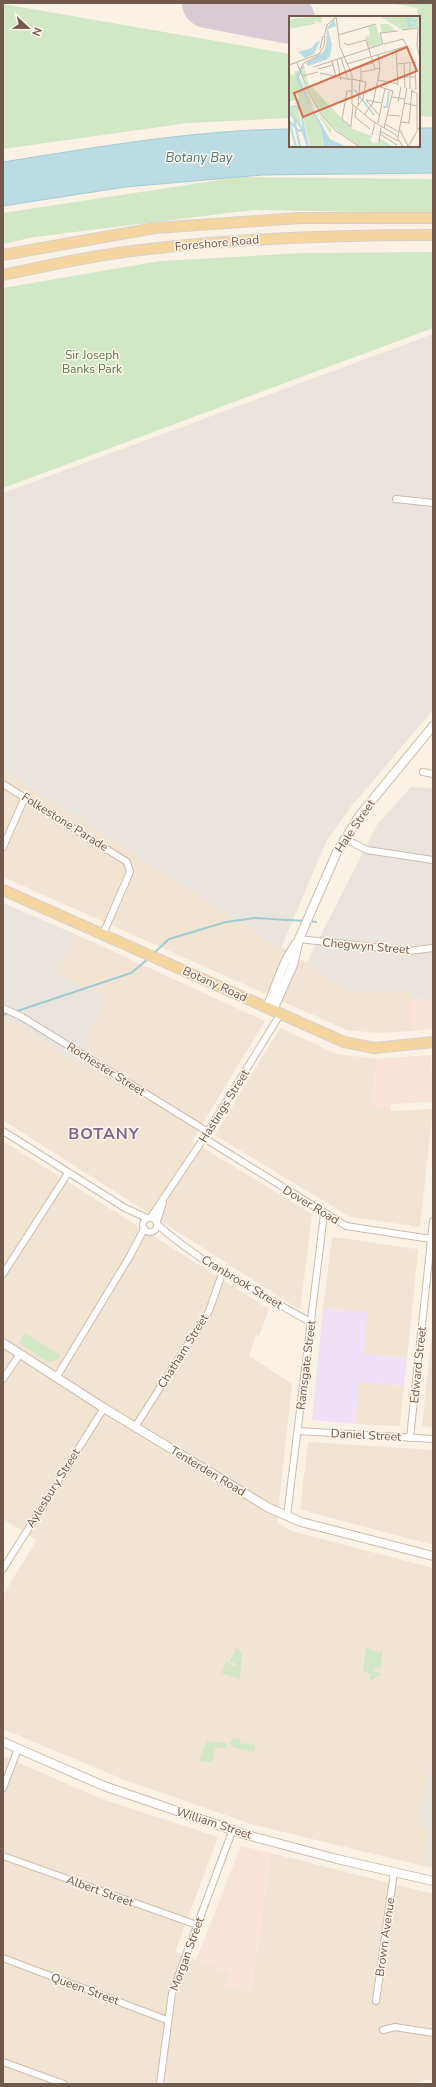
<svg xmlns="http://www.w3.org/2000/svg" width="436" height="2087" font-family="'Nunito Sans',sans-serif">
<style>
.residential{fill:#f1e4d3}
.commercial{fill:#fae3d8}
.industrial{fill:#eae4de}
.education{fill:#efe1f7}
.green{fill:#d2e7c4}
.water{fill:#badce2;stroke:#a1cbd3}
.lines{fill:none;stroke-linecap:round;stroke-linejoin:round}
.stream{stroke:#a1cbd3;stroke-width:2}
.taxiway{stroke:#d8cbd4;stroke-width:20}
.runway{stroke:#d8cbd4;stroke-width:50}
.minor-casing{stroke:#cdbcae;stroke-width:8}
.tertiary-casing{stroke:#cdbcae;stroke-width:10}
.primary-casing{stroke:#d7d1cd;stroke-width:12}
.minor{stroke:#fff;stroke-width:6}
.tertiary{stroke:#fff;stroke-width:8}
.primary{stroke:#f5d6a1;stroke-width:10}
.labels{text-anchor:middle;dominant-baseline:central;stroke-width:3;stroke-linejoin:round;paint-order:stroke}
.street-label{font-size:12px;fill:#71594b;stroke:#fef6ea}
.park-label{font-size:12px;fill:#567b47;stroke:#fef6ea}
.water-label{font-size:13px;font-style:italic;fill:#477983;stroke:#fef6ea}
.district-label{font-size:16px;font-weight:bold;letter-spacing:1px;fill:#7f638d;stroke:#fef6ea}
.inset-river{fill:none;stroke:#badce2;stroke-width:2}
.inset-road{fill:none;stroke:#c3b5a7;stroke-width:1}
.view{fill:#d16f50;fill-opacity:0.15;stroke:#d16f50;stroke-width:2}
.inset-edge{fill:none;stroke:#71594b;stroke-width:2}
</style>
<rect width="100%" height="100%" fill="#faf2e4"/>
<g class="residential">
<polygon points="3,770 346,988 365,992 412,992 411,1031 378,1033 347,1030 3,877"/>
<polygon points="75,934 265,1021 192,1141 312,1214 300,1310 3,1120 3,1023 11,1021 77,1062 56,975"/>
<polygon points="280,1028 337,1054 377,1059 372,1106 390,1108 392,1111 433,1109 420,1227 350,1217 215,1135"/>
<polygon points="3,1141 269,1309 259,1336 256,1334 249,1356 292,1384 277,1522 291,1531 433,1568 433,1755 417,1826 429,1829 423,1866 251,1824 125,1780 3,1729 3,1595 37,1540 3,1519"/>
<polygon points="334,1237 417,1249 418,1251 407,1358 363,1354 323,1308 332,1238"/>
<polygon points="433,1325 433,1428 422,1426"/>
<polygon points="359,1382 404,1386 400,1424 398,1426 355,1424"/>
<polygon points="310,1442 433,1450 433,1545 302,1510 300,1508 308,1444"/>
<polygon points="3,1756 102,1799 218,1837 175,1952 228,1972 228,1986 251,1992 271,1853 433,1894 433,2079 409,2084 3,2084"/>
</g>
<g class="commercial">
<polygon points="411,999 433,1000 433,1029 411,1031"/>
<polygon points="431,1055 433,1102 391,1104 390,1108 372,1106 377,1059"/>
<polygon points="241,1846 271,1853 251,1992 227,1986 228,1972 196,1960"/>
</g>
<g class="industrial">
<polygon points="433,334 433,710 350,808 326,842 281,948 3,770 3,493"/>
<polygon points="411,787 433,788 433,1000 411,999 411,992 365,992 346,989 306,964 377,825"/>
<polygon points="3,903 75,934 56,975 106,996 77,1062 11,1021 3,1023"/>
<polygon points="433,1755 433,1868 423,1866 429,1829 417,1826"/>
</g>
<polygon class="education" points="323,1308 367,1312 364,1354 407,1358 404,1386 359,1382 355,1424 312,1420"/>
<g class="green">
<polygon points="389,3 433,3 433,117 419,116 419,17 417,17 418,8"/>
<polygon points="3,4 290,54 290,118 188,123 3,149"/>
<polygon points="239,177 433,179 433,213 253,210 34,237 3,244 3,213"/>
<polygon points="433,252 433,328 3,488 3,288 160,261 303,253"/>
<polygon points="25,1333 60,1355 57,1360 48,1362 19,1343"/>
<polygon points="235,1647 242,1653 240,1679 221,1673 229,1654 227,1662 233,1666 236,1666 235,1663 229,1662 235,1652"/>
<polygon points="366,1647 380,1653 383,1649 380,1670 376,1668 372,1670 382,1674 371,1680 370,1680 371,1674 363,1672"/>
<polygon points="234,1738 240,1739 240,1743 255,1745 254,1752 233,1747 229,1743"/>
<polygon points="207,1741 227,1743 227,1748 215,1747 213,1762 199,1761"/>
</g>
<path class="water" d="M419 128H433V173L262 175 125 187 3 206V162C98 147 194 130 290 129V146H419Z"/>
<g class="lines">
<g class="stream">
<polyline points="310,921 316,922"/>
<polyline points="154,953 169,939 226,922 255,918 305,921"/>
<polyline points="14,1012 131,973 148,959"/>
<polyline points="3,1015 9,1013"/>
</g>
<polyline class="taxiway" points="224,6 252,3"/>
<polyline class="runway" points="207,3 290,19"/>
<g class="minor-casing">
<g id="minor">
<polyline points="396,499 433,503"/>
<polyline points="423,772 433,774"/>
<polyline points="3,784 127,862 130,872 103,934"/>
<polyline points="345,839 367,850 433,860"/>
<polyline points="3,847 25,797"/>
<polyline points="299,939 409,951 433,948"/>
<polyline points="3,1008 22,1017 208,1132"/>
<polyline points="3,1131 125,1208 147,1218"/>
<polyline points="204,1138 346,1226 431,1239"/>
<polyline points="151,1217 204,1138 281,1013"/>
<circle cx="150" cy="1225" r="7"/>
<polyline points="157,1221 163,1203"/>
<path d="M158 1225C203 1265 260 1293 312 1323"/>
<polyline points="3,1274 68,1173"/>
<polyline points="56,1378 130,1256 144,1229"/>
<polyline points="3,1379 20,1354"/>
<polyline points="135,1427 209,1311 223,1271"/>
<polyline points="298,1431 433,1439"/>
<polyline points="410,1438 433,1221"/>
<polyline points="287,1516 324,1214"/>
<polyline points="3,1569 104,1408"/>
<polyline points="3,1788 18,1749"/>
<polyline points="3,1856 197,1925"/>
<polyline points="3,1958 167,2020"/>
<polyline points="376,2001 394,1872"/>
<polyline points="383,2030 395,2027 433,2033"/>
<polyline points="3,2062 64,2084"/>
<polyline points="160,2084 172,1993 233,1829"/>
</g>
</g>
<g class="tertiary-casing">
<g id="tertiary">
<path d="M267 1007C277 985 283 959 299 940"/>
<polyline points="273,1010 293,965 299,939 337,852 360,815 433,726"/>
<polyline points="3,1343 104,1408 269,1508 301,1522 433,1556"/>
<polyline points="3,1742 104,1786 247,1835 337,1859 433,1881"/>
</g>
</g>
<g class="primary-casing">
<g id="primary">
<polyline points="3,255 155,228 300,218 433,218"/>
<path d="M3 275C54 264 106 253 158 248 249 238 341 235 433 235"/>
<polyline points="3,890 344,1042 374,1048 433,1042"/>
</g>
</g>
<use href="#minor" class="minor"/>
<use href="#tertiary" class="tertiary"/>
<use href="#primary" class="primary"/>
</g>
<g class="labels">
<g class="street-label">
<text transform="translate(217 243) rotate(-5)">Foreshore Road</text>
<text transform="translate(65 822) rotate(32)">Folkestone Parade</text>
<text transform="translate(355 826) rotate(-56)">Hale Street</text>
<text transform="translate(366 946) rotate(5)">Chegwyn Street</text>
<text transform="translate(215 984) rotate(24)">Botany Road</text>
<text transform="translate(106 1069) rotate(32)">Rochester Street</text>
<text transform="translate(224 1106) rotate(-58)">Hastings Street</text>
<text transform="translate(311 1205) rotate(31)">Dover Road</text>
<text transform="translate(242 1282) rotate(31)">Cranbrook Street</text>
<text transform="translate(183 1351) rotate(-58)">Chatham Street</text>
<text transform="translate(306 1365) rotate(-83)">Ramsgate Street</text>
<text transform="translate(418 1365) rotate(-84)">Edward Street</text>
<text transform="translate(366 1435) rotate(3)">Daniel Street</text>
<text transform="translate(208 1471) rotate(31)">Tenterden Road</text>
<text transform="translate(53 1488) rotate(-58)">Aylesbury Street</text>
<text transform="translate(214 1823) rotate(18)">William Street</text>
<text transform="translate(100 1891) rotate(20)">Albert Street</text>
<text transform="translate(385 1937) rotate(-82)">Brown Avenue</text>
<text transform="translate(187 1954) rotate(-70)">Morgan Street</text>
<text transform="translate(85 1989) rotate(20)">Queen Street</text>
</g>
<g class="park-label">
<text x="92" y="355">Sir Joseph<tspan x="92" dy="14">Banks Park</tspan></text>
</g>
<g class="water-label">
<text x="199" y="158">Botany Bay</text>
</g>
<g class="district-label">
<text x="104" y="1134">BOTANY</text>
</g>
</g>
<g transform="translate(289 16)">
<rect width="131" height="131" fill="#faf2e4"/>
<path d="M33 0 32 7 25 5 26 8 0 13V3ZM90 0H131V11L112 13ZM91 8H100L107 15 93 16ZM87 9 93 28 80 32 76 21 81 19 79 11ZM16 53 19 67 58 108 64 113 83 120 81 123 84 128 89 126 90 122 105 131H72L50 116 36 103 25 86 13 57ZM6 55H10L7 63 32 113 34 131H21L9 77 6 78V84L0 85V57L5 60ZM11 59 26 94 43 114 41 117 19 84ZM6 91 9 93 12 110 0 95V92Z" fill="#d2e7c4"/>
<path d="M45 3 47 10 39 13 43 29 41 40 37 44 19 50 17 47 34 36 37 30 38 12ZM31 25 25 38 16 42 9 36 23 32 27 26ZM14 49 16 51 10 61 22 90 41 123 58 131H35L32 113 7 63 8 57Z" fill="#badce2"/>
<path class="inset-river" d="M116 2 128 5M119 4 120 11 126 8M65 73 85 99M9 83 19 131M0 91 7 90 11 94M94 91H98L100 75M0 96 12 111 18 128M5 103 11 131M0 105 7 131M0 105 10 115 14 114V109"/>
<path class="inset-road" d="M47 0 51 31 63 59V88L82 104 107 119 114 131M113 14 129 12 128 30M49 19 87 8M35 21 38 9 48 0M55 27 59 29 77 24 86 53M94 28 91 17 109 15M128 29 131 43M31 33 34 20M107 33 109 70M52 42 59 64M48 43 52 64M43 45 47 61M8 47 21 79 33 100 47 115 71 131M121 47V73M58 48 118 30 114 23 95 28M109 48 126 46 127 74M115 48 116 72M0 49 30 38 35 30 36 20M25 51 94 28M29 53 44 49M11 54 15 47 29 40M61 54 84 47M73 56 91 52M31 57 63 64M13 60 29 56M109 61H127M63 63 77 66M89 64 109 68M72 65V50M77 66 74 83 67 92 66 101 81 113M88 70 104 75 95 112M122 75 128 77V114M103 81 116 83M77 84 90 99M77 84 92 87M109 86 112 71M115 87 128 90M69 89 71 65M75 99 84 87 91 53 89 38M98 99 111 100M112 106 120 107 123 73M89 107 96 72M96 108 110 116M62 110 64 89M62 111 53 103 58 75H63M111 114 119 130M91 115 109 125M91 118 108 129M83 119 86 107M109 121 118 72M90 126 92 111M119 131 131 110"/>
<path class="view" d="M118 31 128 55 14 101 5 77Z"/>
<rect width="131" height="131" class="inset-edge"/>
</g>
<rect width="436" height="2087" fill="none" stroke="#71594b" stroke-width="8"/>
<g transform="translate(28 28) rotate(112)" stroke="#fef6ea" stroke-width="3" paint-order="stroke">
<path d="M0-3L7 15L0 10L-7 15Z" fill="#71594b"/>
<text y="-6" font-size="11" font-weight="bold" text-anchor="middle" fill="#71594b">N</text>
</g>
</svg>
